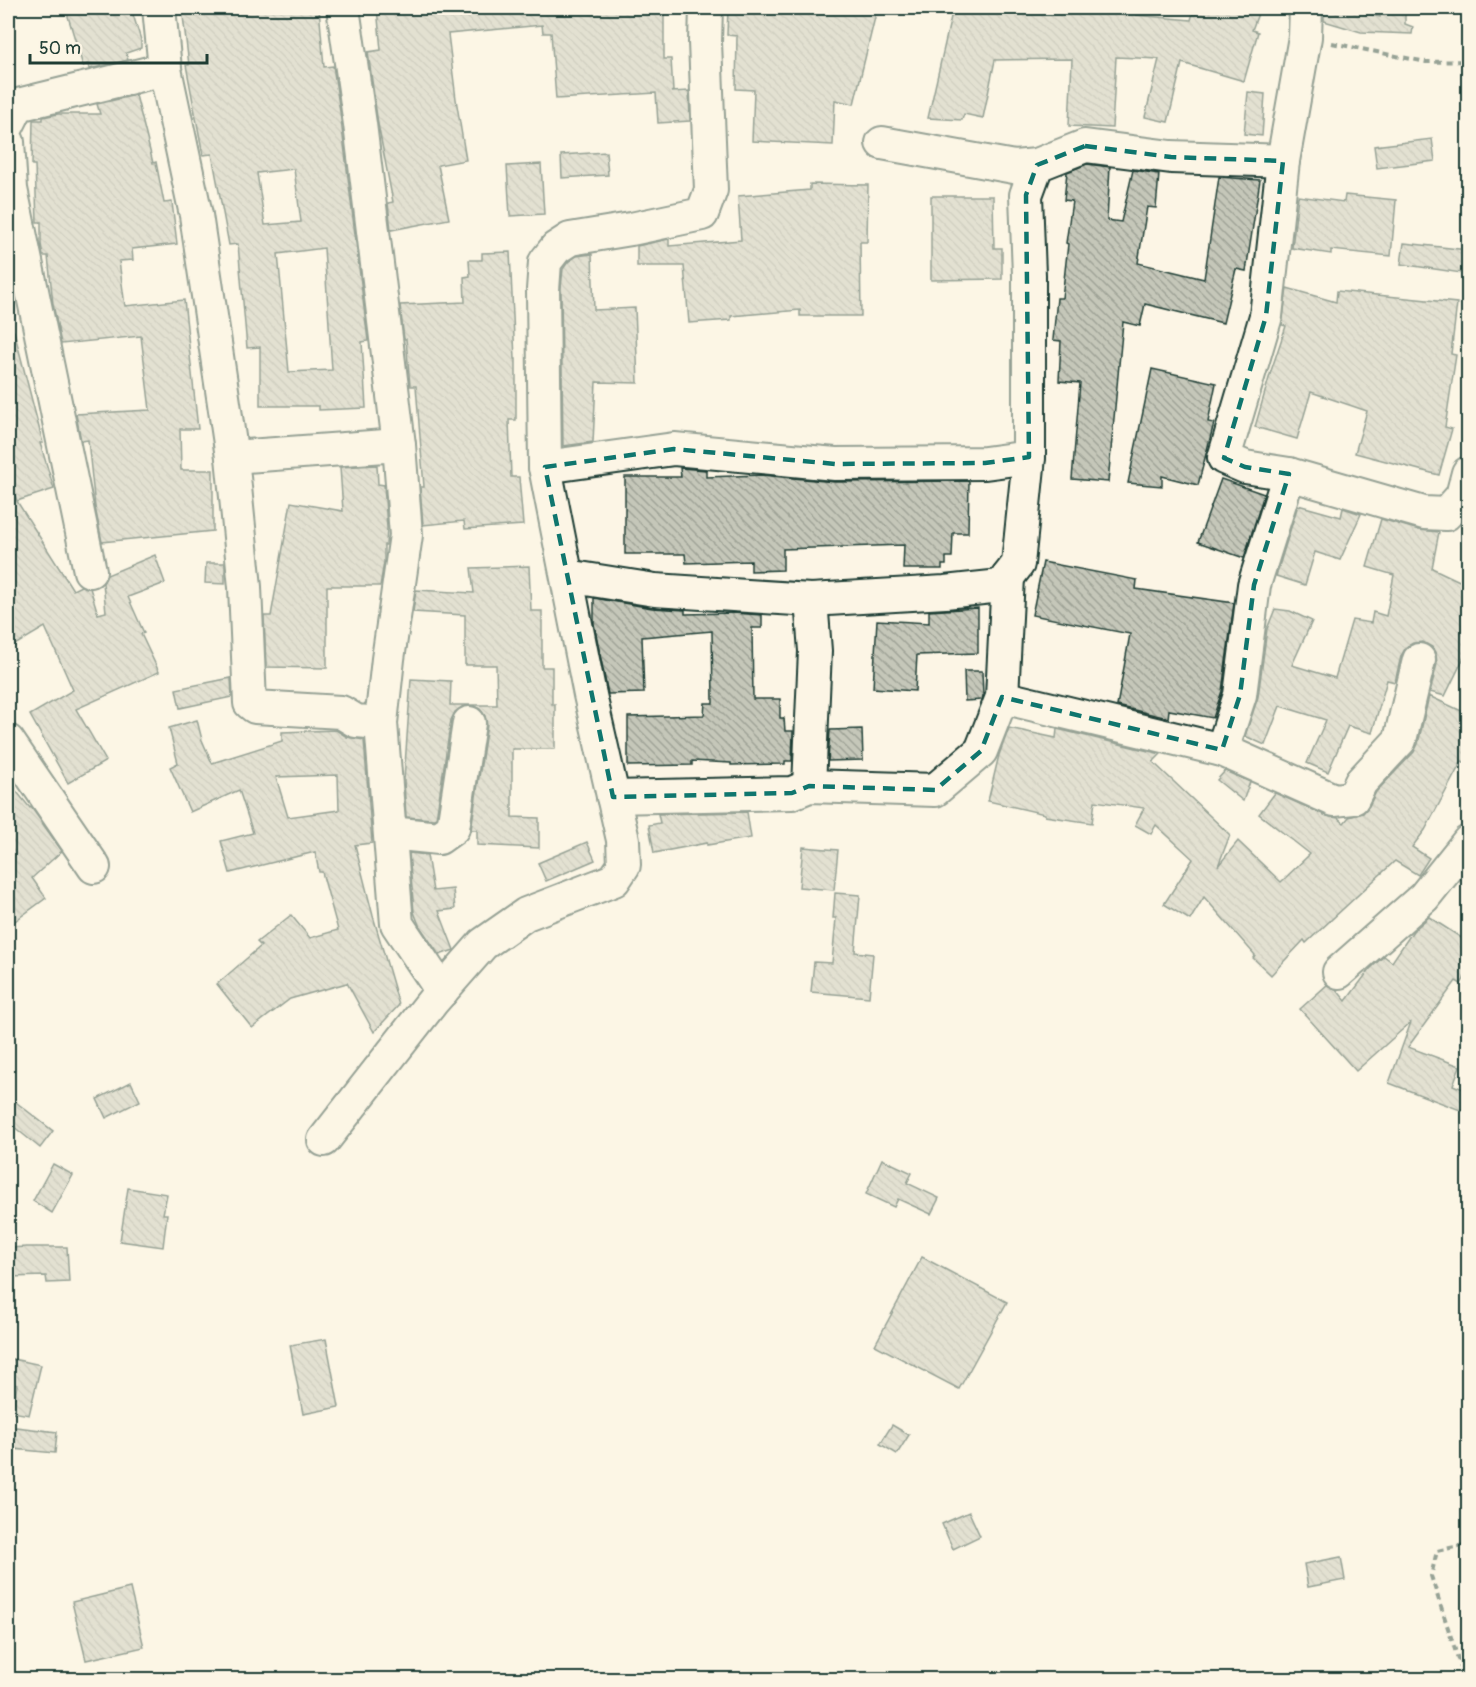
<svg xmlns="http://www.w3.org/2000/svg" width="1476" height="1687" font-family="Pangolin,sans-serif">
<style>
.building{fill:url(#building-back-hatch);stroke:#1f3d34;stroke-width:1.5;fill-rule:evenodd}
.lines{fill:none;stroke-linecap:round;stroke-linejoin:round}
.minor-casing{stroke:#1f3d34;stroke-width:36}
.path{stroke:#1f3d34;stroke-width:4;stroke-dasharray:6 4.5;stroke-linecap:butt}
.minor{stroke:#fcf5e5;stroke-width:32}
.marked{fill:none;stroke:#0f766e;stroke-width:4.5;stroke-dasharray:12 8;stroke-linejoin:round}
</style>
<defs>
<pattern id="building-back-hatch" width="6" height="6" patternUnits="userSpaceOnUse" patternTransform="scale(1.5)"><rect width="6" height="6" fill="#c5c7b9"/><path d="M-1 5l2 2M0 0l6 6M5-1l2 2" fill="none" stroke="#9fa397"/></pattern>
</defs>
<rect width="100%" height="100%" fill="#fcf5e5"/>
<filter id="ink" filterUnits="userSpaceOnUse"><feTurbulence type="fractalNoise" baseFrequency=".0167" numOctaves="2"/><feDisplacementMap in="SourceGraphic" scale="12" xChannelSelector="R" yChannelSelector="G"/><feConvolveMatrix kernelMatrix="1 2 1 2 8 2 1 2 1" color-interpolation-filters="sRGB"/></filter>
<g filter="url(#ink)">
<g class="building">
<polygon points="84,8 131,8 141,40 141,48 126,53 128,60 89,69 88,64 83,66 67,13"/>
<path d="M182 8H319L324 67 333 66 340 112 368 341 362 342 366 408 319 410V406H260V347L247 348 238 244 229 245 212 154 203 155 186 65H189ZM294 169 301 222 265 225 257 173ZM324 248 332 370 289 372 278 254Z"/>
<polygon points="377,8 664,8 664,59 671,59 673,91 671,92 689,91 690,121 658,123 656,93 556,99 551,33 543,33 542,25 448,34 456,99 466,160 438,165 449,219 391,230 388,203 393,202 378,124 368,52 381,50"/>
<polygon points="728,8 854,8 876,13 854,104 835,100 833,145 752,141 754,90 736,89 737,36 727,35"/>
<polygon points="953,8 1136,8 1136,15 1191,20 1193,13 1196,14 1199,8 1260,8 1252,30 1258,32 1244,81 1182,63 1168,122 1145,117 1159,59 1116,57 1112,128 1069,126 1072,59 995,60 983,118 964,114 962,120 928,118"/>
<polygon points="1324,8 1346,8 1380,17 1380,11 1405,12 1405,24 1413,27 1412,34 1361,32 1324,21"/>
<polygon points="1248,92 1265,94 1262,136 1244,134"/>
<polygon points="136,95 153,163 156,162 164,203 172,202 177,244 132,249 133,260 119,261 125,306 184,300 198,429 180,429 181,470 213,470 213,531 102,542 95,507 88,440 81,441 76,414 150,410 141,336 61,344 53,304 48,256 43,256 41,244 41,222 37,222 35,165 32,165 33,120 43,120 43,117 58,114 100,114 97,104"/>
<polygon points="1432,139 1435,161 1377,168 1374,146"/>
<polygon points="606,152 608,175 562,178 561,155"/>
<polygon points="541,164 544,214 510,216 507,166"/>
<polygon points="1087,164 1110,167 1107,220 1121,222 1133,170 1159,174 1156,208 1147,207 1138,263 1204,279 1219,177 1260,180 1246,271 1236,269 1223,323 1145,304 1140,326 1123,322 1108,482 1072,479 1080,383 1059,381 1061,341 1053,340 1057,298 1062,298 1068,244 1066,243 1072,201 1064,200 1067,172"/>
<polygon points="810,184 868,185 867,242 860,242 861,316 800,316 800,310 731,316 731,320 689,323 684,266 637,266 637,246 669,239 669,246 741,240 738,196 810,190"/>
<polygon points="1345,195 1396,200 1391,256 1331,250 1331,254 1292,248 1298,196 1344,202"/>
<polygon points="931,196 993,196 994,248 1002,248 1002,279 931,280"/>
<polygon points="1404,243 1468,250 1468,274 1401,264"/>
<polygon points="510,252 515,359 516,359 516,420 509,420 511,477 519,477 523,525 465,529 464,521 423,525 420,487 424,487 416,386 410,386 406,339 404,339 400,305 465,302 464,277 470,276 469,260 482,260 482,253"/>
<polygon points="592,254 594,310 635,308 638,383 596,382 593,442 563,446 561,288 563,269 568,262 577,256"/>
<polygon points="1287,288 1336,302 1337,291 1457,303 1451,354 1456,355 1445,427 1452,429 1439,475 1355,453 1367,411 1311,392 1297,439 1255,427 1271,371 1286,326 1282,325"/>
<polygon points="14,331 43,443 40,443 54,489 17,501 8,473 8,332"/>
<polygon points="1152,369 1216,383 1208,422 1214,423 1198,485 1162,476 1162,486 1128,483"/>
<polygon points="377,465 378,484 384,485 387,528 386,545 384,545 384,562 380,586 327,586 327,668 266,667 264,616 271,616 291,502 343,511 340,467"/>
<polygon points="680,468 706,470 706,477 761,475 835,482 969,481 968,533 953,533 952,557 946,557 946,565 942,565 942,569 903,569 904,545 783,549 783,570 751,571 751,561 686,563 685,554 625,554 625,477 681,477"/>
<polygon points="1221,479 1264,494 1244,558 1198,542"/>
<polygon points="8,487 73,590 81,586 90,588 98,614 106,612 103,583 107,575 155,555 165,583 128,597 144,633 141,634 159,672 76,709 106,761 68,783 30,715 73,690 45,627 8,649"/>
<polygon points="1298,505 1341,517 1343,508 1361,514 1340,560 1315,552 1305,585 1276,576"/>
<polygon points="1381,519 1419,530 1439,532 1432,568 1468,585 1468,649 1445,696 1430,692 1437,664 1436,654 1432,647 1423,642 1413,643 1406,647 1401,656 1395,682 1387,680 1372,733 1348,726 1328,772 1307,763 1326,720 1280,706 1265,745 1245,736 1258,697 1267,629 1275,609 1290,611 1312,621 1292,665 1335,678 1352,620 1371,623 1373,612 1386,616 1394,575 1367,567"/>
<polygon points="1043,562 1137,580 1136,589 1234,603 1222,691 1213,718 1169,710 1168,718 1117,706 1130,634 1032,615"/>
<polygon points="206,563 225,563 225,584 205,583"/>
<polygon points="529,566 531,611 542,611 542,667 552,667 552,704 555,704 555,749 512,749 512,817 539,818 539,848 477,845 477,830 471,830 487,725 485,716 480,709 472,705 462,707 455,712 451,720 436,818 434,819 406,817 404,780 411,679 451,681 450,705 497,705 496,665 465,665 465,615 413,612 416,590 474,593 471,568"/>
<polygon points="594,598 652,608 685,610 685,614 733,613 762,615 762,628 752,628 753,699 780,699 780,718 784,718 785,731 793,731 792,761 785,761 785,764 731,765 731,763 692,761 692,765 628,766 628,717 704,715 705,703 713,703 712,631 642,637 644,693 608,694 594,624"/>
<polygon points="978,608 978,653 917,655 915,691 873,688 877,620 929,623 929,611"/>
<polygon points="964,671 982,671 983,696 982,700 965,701"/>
<polygon points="231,678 232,697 180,708 176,689"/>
<polygon points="1429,696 1468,714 1468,764 1462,761 1425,830 1412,847 1429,858 1418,875 1395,861 1306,943 1304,940 1271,975 1253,958 1255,955 1204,897 1190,920 1164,904 1193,859 1156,825 1151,834 1135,825 1144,808 1095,801 1092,823 1045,816 1045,814 988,801 999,755 1009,728 1056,738 1057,729 1161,754 1153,762 1230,835 1218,866 1238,841 1281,882 1310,854 1259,814 1275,793 1327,816 1338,818 1344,823 1349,817 1363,813 1369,806 1376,792 1414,752 1418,744"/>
<path d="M197 720 202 740 212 763 282 741V732L336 730 347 737 364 740 372 843 355 845 373 916 399 1005 374 1032 347 983 290 999 252 1028 217 984 261 946 257 942 291 915 310 938 338 930 322 872H319L315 852 230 873 221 841 253 833 239 790 190 812 170 767 178 763 169 728ZM338 775 339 810 288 817 276 777Z"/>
<polygon points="862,729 863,760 828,761 830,730"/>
<polygon points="1225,771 1250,782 1243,801 1217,780"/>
<polygon points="8,781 30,808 31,807 62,851 32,878 46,898 8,926"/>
<polygon points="747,812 751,838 707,845 707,843 654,853 649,825 660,823 658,814"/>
<polygon points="587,842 595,860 546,881 538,863"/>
<polygon points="803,847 838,850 834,890 799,887"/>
<polygon points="409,853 427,855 433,891 453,889 455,909 439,911 454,950 439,955 419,925 414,912"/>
<polygon points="835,893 860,895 855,952 873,954 869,997 811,992 814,962 832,963 836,918 833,918"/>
<polygon points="1429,917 1468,942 1468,973 1461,984 1456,981 1408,1047 1460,1066 1453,1085 1468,1091 1468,1113 1389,1083 1411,1022 1356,1071 1300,1009 1327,985 1336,989 1346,1001 1370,969 1384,956 1392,962 1413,931"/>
<polygon points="131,1082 140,1101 106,1118 97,1099"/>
<polygon points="8,1096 53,1131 40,1148 8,1122"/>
<polygon points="882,1159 912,1173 907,1183 939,1198 931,1214 898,1199 894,1207 866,1194"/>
<polygon points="53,1164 73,1175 52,1213 33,1201"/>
<polygon points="128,1188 167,1194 163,1214 167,1214 163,1247 120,1241"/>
<polygon points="27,1247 67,1247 69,1282 47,1283 46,1276 8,1277 8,1248"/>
<polygon points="922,1257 1007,1302 959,1389 875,1345"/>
<polygon points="326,1339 339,1407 303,1414 290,1345"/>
<polygon points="13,1359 41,1365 29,1415 12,1412 17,1385 8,1383 8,1380"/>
<polygon points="892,1425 909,1435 897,1454 880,1444"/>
<polygon points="16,1427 57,1432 55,1453 13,1449"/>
<polygon points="969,1512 980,1536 953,1549 942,1524"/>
<polygon points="1341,1557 1345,1580 1308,1587 1304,1564"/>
<polygon points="130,1588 144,1647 86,1660 72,1602"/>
</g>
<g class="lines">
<g class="minor-casing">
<g id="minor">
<polyline points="159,8 165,69 196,215 232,457 245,587 250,703 255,707 341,712 356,721 381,723"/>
<polyline points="343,8 360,124 399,445 406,535 388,659 381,723 397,924 442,991"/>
<polyline points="1306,8 1305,37 1283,161 1266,316 1224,458 1245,467 1289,474 1424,513 1446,514 1462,496 1468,473"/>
<polyline points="8,125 18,105 165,69"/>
<polyline points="8,142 11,189 90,571"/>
<polyline points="882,143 1014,167 1037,165"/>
<polyline points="232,457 399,445"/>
<polyline points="545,467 674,449 835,464 985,463 1029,457"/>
<polyline points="567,576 655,590 811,600 945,592 1001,586 1018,564 1029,457 1029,275 1026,195 1037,165 1085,146 1171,157 1283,161"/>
<polyline points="1002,697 1222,750 1334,800 1353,798 1361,782 1400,740 1419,660"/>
<polyline points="8,741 94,867"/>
<polyline points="1222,750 1240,695 1254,585 1289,474"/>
<polyline points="809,786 815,651 811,600"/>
<polyline points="613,797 792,793 809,786 935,790 981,751 1002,697 1008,577"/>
<polyline points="390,833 439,838 453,828 469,723"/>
<polyline points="1339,972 1424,897 1468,842"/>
<polyline points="324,1140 433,1001 483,944 526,914 614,880 624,865 623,840 590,695 545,467 543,290 545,262 556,248 570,239 631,229 702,214 711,190 705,42 706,8"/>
</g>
</g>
<g class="path">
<polyline points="1332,43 1426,62 1468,61"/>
<polyline points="1467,1680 1461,1668 1431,1576 1437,1551 1468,1544"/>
</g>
<use href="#minor" class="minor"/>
</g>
</g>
<path d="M0 0H1476V1687H0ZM1085 146 1171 157 1283 161 1266 316 1224 458 1245 467 1289 474 1254 585 1240 695 1222 750 1002 697 981 751 935 790 809 786 792 793 613 797 545 467 674 449 835 464 985 463 1029 457 1026 195 1037 165Z" fill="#fcf5e5" fill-opacity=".55" fill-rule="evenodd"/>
<path class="marked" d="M1085 146 1171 157 1283 161 1266 316 1224 458 1245 467 1289 474 1254 585 1240 695 1222 750 1002 697 981 751 935 790 809 786 792 793 613 797 545 467 674 449 835 464 985 463 1029 457 1026 195 1037 165Z"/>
<rect width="1476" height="1687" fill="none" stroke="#fcf5e5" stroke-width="30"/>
<rect x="15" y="15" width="1446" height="1657" fill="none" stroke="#1f3d34" stroke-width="2" filter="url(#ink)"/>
<path d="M30 54v9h177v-9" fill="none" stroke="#1f3d34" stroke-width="3"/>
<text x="39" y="54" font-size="18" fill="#1f3d34" stroke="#fcf5e5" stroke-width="4.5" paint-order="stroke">50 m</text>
</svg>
